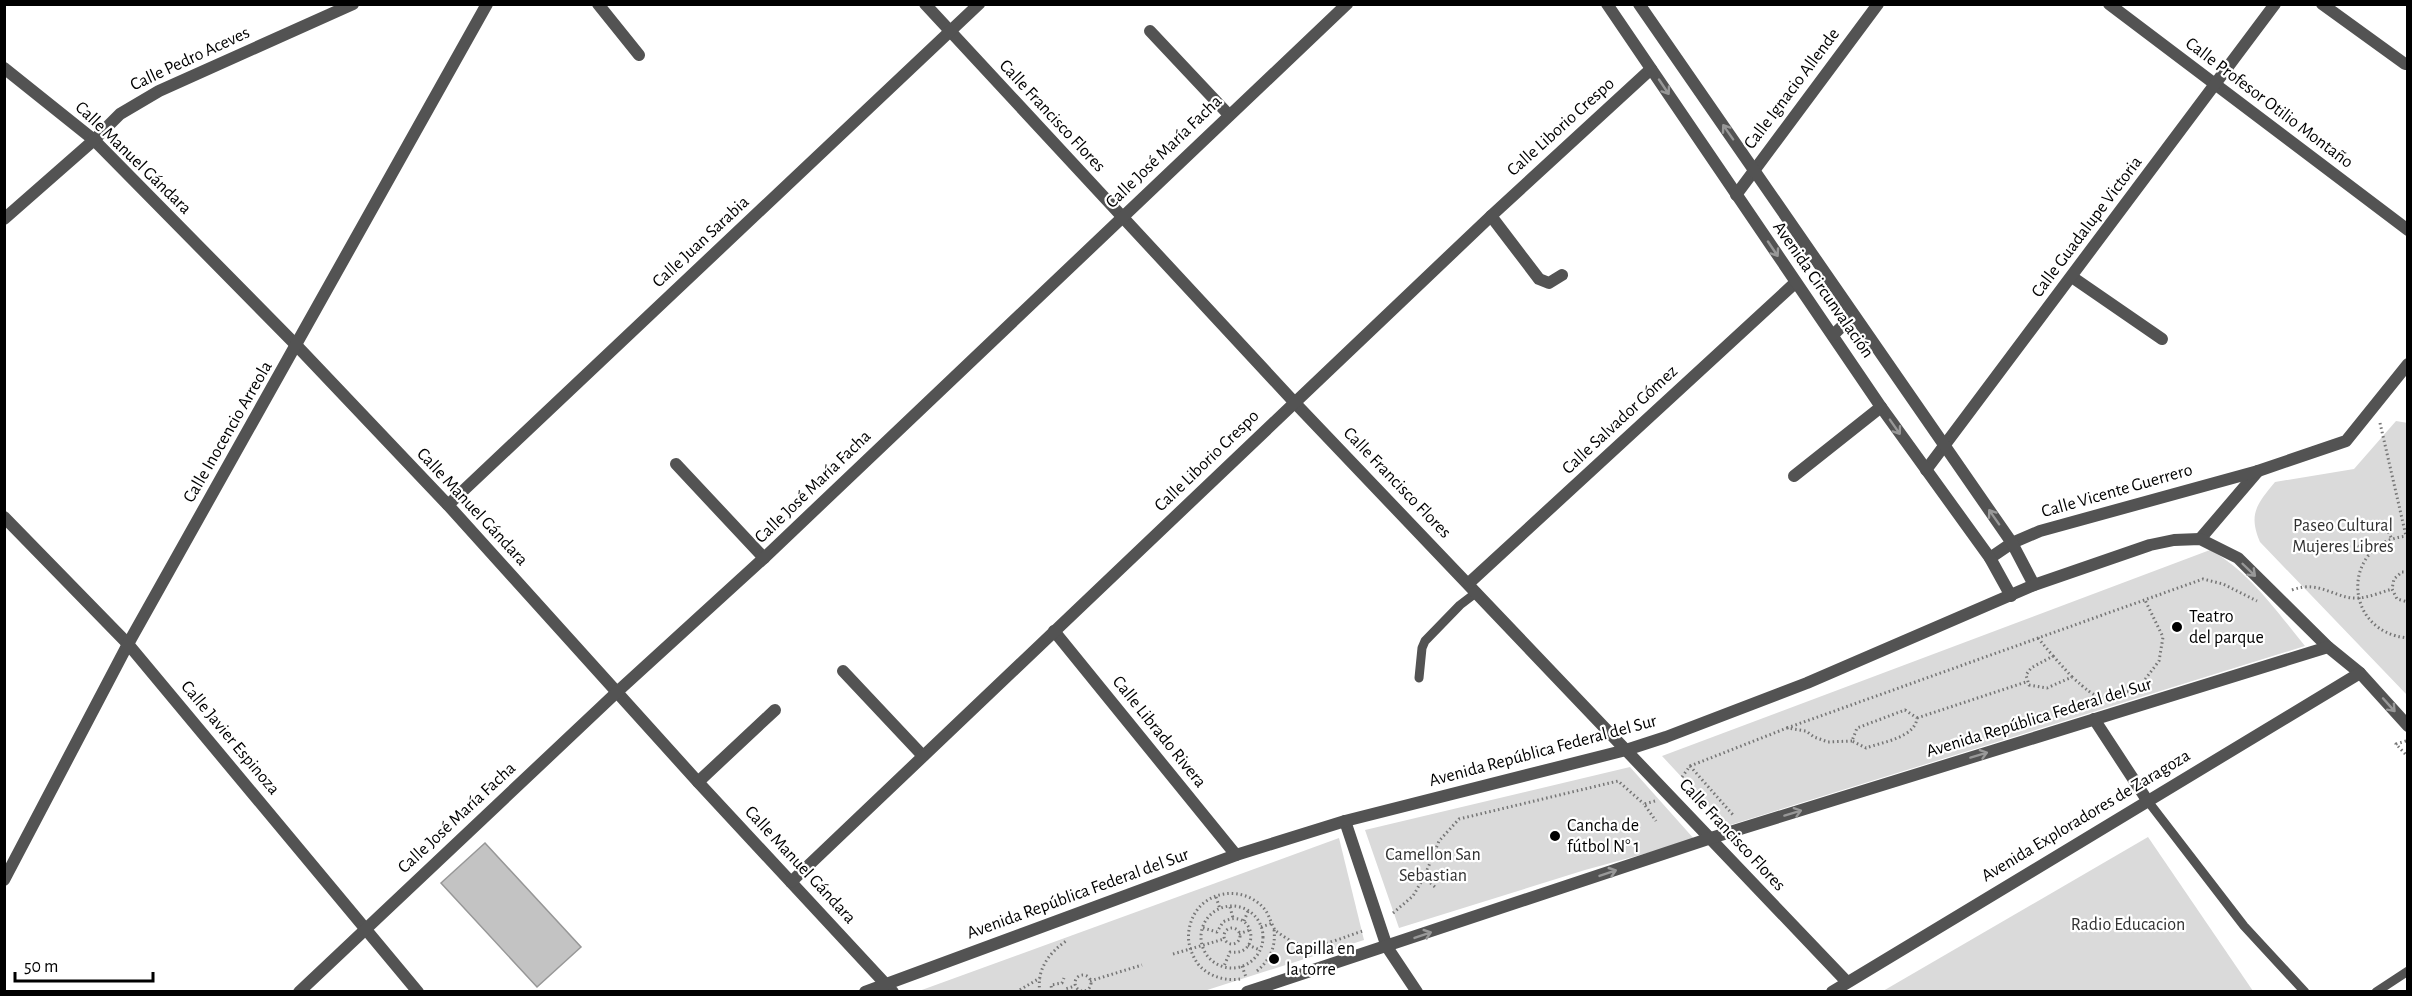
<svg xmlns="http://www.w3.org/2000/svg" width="2412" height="996" font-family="'Alegreya Sans',sans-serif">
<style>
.green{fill:#dadada}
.building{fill:#c3c3c3;stroke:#979797;stroke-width:1.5}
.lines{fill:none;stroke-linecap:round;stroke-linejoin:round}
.path{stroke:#757575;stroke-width:3;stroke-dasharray:1.5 3;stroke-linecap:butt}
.service{stroke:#535353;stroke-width:9}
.minor{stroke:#535353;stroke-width:12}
.tertiary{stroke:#535353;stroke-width:12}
.oneway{stroke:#989898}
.poi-dot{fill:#000;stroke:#fff;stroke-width:2}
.labels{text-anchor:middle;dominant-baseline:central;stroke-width:4.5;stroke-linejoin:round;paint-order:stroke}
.street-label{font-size:18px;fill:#000;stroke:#fff}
.park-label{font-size:18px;fill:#313131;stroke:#fff}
.poi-label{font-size:18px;fill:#000;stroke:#fff;text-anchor:start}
</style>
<rect width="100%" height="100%" fill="#fff"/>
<g class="green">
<path d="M2396 421 2408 423 2407 695 2260 542C2248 514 2257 504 2275 482L2354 469Z"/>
<path d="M2210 550C2249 571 2277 612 2305 646L1727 826 1662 756Z"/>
<polygon points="1630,767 1695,840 1585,870 1399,928 1365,830"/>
<polygon points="2148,837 2253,991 1883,991"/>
<polygon points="1339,838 1364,940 1204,991 919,991"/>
</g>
<polygon class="building" points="485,843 581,947 537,987 441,883"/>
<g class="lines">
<g class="path">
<polyline points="2380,423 2406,536"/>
<polyline points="2384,524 2392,539"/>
<path d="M2408 536C2341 541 2341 632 2408 638"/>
<polyline points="2354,543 2369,554"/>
<polyline points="2408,572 2402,572 2394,579 2392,589 2397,599 2408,602"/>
<path d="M2292 590C2320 579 2336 600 2359 598 2370 597 2382 592 2392 589"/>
<path d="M2038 638 2053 656 2031 668 2026 675 2029 685 2047 688 2072 677C2102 703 2097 700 2134 690"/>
<polyline points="2053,656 2072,677"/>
<polyline points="2137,690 2159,661 2163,637 2145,600"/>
<path d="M1905 710 1917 718C1915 738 1882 742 1866 748L1852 741 1857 728Z"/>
<polyline points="1917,718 2026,682"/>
<polyline points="1787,728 2203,579 2223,584 2257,601"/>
<polyline points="2406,741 2396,744 2408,757"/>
<polyline points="1690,766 1734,816"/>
<polyline points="1682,777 1690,766 1787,728 1806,731 1814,737 1828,742 1852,741"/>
<polyline points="1655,801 1644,804 1656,821"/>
<polyline points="1433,856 1424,877 1435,887"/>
<polyline points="1441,859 1433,856 1439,841 1459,819 1618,781 1644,804"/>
<polyline points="1413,877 1424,877"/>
<polyline points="1216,897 1220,909"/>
<circle cx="1232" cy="937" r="31"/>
<polyline points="1230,907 1233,918"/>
<polyline points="1393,913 1413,896 1424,877"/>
<polyline points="1244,921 1248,911"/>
<polyline points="1261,927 1273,923"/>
<path d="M1203 928 1217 932 1223 922C1254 905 1263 957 1230 952L1224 966"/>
<circle cx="1232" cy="936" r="8"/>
<polyline points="1239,934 1250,930"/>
<polyline points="1248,945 1260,950"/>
<polyline points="1173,954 1224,939"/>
<polyline points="1242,966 1246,977"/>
<path d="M1257 971C1270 960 1276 947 1274 929"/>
<circle cx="1083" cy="983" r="8"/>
<path d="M1240 979C1225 981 1209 977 1198 964 1191 954 1187 942 1189 930 1191 917 1198 906 1208 900 1227 888 1253 893 1266 911 1270 917 1272 927 1276 931 1284 937 1296 945 1305 946 1317 949 1349 935 1363 931"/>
<polyline points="1090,981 1142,965"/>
<polyline points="1016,992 1040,978"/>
<path d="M1040 992C1036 970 1049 953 1066 941"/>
<polyline points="1052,992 1051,985 1062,983 1064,978"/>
<polyline points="1065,992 1065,989 1075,986"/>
</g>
<g class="service">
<polyline points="1419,678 1422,648 1425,641 1460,605 1477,592"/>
<polyline points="2147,800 2244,926 2305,992"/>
<polyline points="2376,992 2408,971"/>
</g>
<g class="minor">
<polyline points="598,4 639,55"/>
<polyline points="925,4 1295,403 1847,982"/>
<polyline points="2109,4 2408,230"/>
<polyline points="2322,4 2405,64"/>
<polyline points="1150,31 1229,115"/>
<polyline points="4,68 94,140 297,346 448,505 698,782 893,992"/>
<polyline points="1736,195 1878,4"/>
<polyline points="1491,216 1539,279 1549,283 1562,275"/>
<polyline points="4,219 94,140 120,114 159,91 353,4"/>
<polyline points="2072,277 2162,339"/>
<polyline points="676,464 764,558"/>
<polyline points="1926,470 2275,4"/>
<polyline points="1794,476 1881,407"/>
<polyline points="448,505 979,4"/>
<polyline points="4,517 128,644 418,992"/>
<polyline points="2200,539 2258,471"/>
<polyline points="1990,558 2012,543 2040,531 2258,471 2346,441 2408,364"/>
<polyline points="1469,583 1795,283"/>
<polyline points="1054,631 1236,855"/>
<polyline points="843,671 923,756"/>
<polyline points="2094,719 2147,800"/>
<polyline points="698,782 775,710"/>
<polyline points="1345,821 1387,947 1417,992"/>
<polyline points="4,880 128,644 487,4"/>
<polyline points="791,882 1491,216 1651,69"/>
<polyline points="299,992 617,692 764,558 1347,4"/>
</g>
<g class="tertiary">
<polyline points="1607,4 1881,407 1990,558 2011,596"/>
<polyline points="1639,4 2012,543 2034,585"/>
<polyline points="1833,335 1853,316"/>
<polyline points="865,992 1236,855 1345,821 1626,750 1666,737 1807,683 2034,585 2150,545 2174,540 2200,539 2238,558 2328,647 2360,673 2408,726"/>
<polyline points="1247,992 1711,838 2328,647"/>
<polyline points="1832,992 2360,673"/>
</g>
</g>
<defs><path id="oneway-shaft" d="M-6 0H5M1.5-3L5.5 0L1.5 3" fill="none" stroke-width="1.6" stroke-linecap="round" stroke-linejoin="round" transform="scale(1.5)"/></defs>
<g class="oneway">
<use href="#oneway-shaft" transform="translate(1664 87) rotate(56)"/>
<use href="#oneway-shaft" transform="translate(1728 132) rotate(-125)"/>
<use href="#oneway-shaft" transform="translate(1773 249) rotate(56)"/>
<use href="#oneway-shaft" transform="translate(1895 427) rotate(55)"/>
<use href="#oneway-shaft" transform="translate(1994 517) rotate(-125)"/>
<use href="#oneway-shaft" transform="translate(2249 570) rotate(44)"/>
<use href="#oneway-shaft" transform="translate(2389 705) rotate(48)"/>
<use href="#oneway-shaft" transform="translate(1979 755) rotate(-17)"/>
<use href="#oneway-shaft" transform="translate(1793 813) rotate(-17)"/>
<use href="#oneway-shaft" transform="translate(1608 873) rotate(-19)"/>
<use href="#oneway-shaft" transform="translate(1423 935) rotate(-19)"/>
</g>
<g class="poi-dot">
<circle cx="2177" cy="627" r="6"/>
<circle cx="1555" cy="836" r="6"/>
<circle cx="1274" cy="959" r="6"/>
</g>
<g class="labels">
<g class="street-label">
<text transform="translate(190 59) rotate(-25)">Calle Pedro Aceves</text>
<text transform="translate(1792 89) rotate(-53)">Calle Ignacio Allende</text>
<text transform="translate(2269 103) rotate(37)">Calle Profesor Otilio Montaño</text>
<text transform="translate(1052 116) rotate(47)">Calle Francisco Flores</text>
<text transform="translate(1561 127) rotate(-42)">Calle Liborio Crespo</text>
<text transform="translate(1164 152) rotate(-44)">Calle José María Facha</text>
<text transform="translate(133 158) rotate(44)">Calle Manuel Gándara</text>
<text transform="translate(2087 227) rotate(-53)">Calle Guadalupe Victoria</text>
<text transform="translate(701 242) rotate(-43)">Calle Juan Sarabia</text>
<text transform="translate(1823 290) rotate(55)">Avenida Circunvalación</text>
<text transform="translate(1620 420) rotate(-43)">Calle Salvador Gómez</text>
<text transform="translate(228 432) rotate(-60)">Calle Inocencio Arreola</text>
<text transform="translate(1207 461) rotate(-44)">Calle Liborio Crespo</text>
<text transform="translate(1397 483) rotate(46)">Calle Francisco Flores</text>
<text transform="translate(813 487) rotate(-44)">Calle José María Facha</text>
<text transform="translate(2117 491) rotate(-16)">Calle Vicente Guerrero</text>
<text transform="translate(472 507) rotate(47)">Calle Manuel Gándara</text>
<text transform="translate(2039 718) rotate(-17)">Avenida República Federal del Sur</text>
<text transform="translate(1159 732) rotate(51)">Calle Librado Rivera</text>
<text transform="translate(230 738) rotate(50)">Calle Javier Espinoza</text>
<text transform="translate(1543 751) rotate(-15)">Avenida República Federal del Sur</text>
<text transform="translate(2086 816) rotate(-31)">Avenida Exploradores de Zaragoza</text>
<text transform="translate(457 818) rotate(-43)">Calle José María Facha</text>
<text transform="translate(1732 835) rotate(47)">Calle Francisco Flores</text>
<text transform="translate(800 865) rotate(47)">Calle Manuel Gándara</text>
<text transform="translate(1078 894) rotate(-20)">Avenida República Federal del Sur</text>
</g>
<g class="park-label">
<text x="2343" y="526">Paseo Cultural<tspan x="2343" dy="21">Mujeres Libres</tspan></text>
<text x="1433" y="855">Camellon San<tspan x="1433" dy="21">Sebastian</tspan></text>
<text x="2128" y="925">Radio Educacion</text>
</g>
<g class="poi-label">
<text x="2189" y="617">Teatro<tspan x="2189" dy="21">del parque</tspan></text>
<text x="1567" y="826">Cancha de<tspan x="1567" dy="21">fútbol N° 1</tspan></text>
<text x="1286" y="949">Capilla en<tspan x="1286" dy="21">la torre</tspan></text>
</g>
</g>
<rect width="2412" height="996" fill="none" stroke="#000000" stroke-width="12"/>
<path d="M15 972v9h138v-9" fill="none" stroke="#000000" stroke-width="3"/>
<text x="24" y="972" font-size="18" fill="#000000" stroke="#ffffff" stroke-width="4.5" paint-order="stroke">50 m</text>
</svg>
